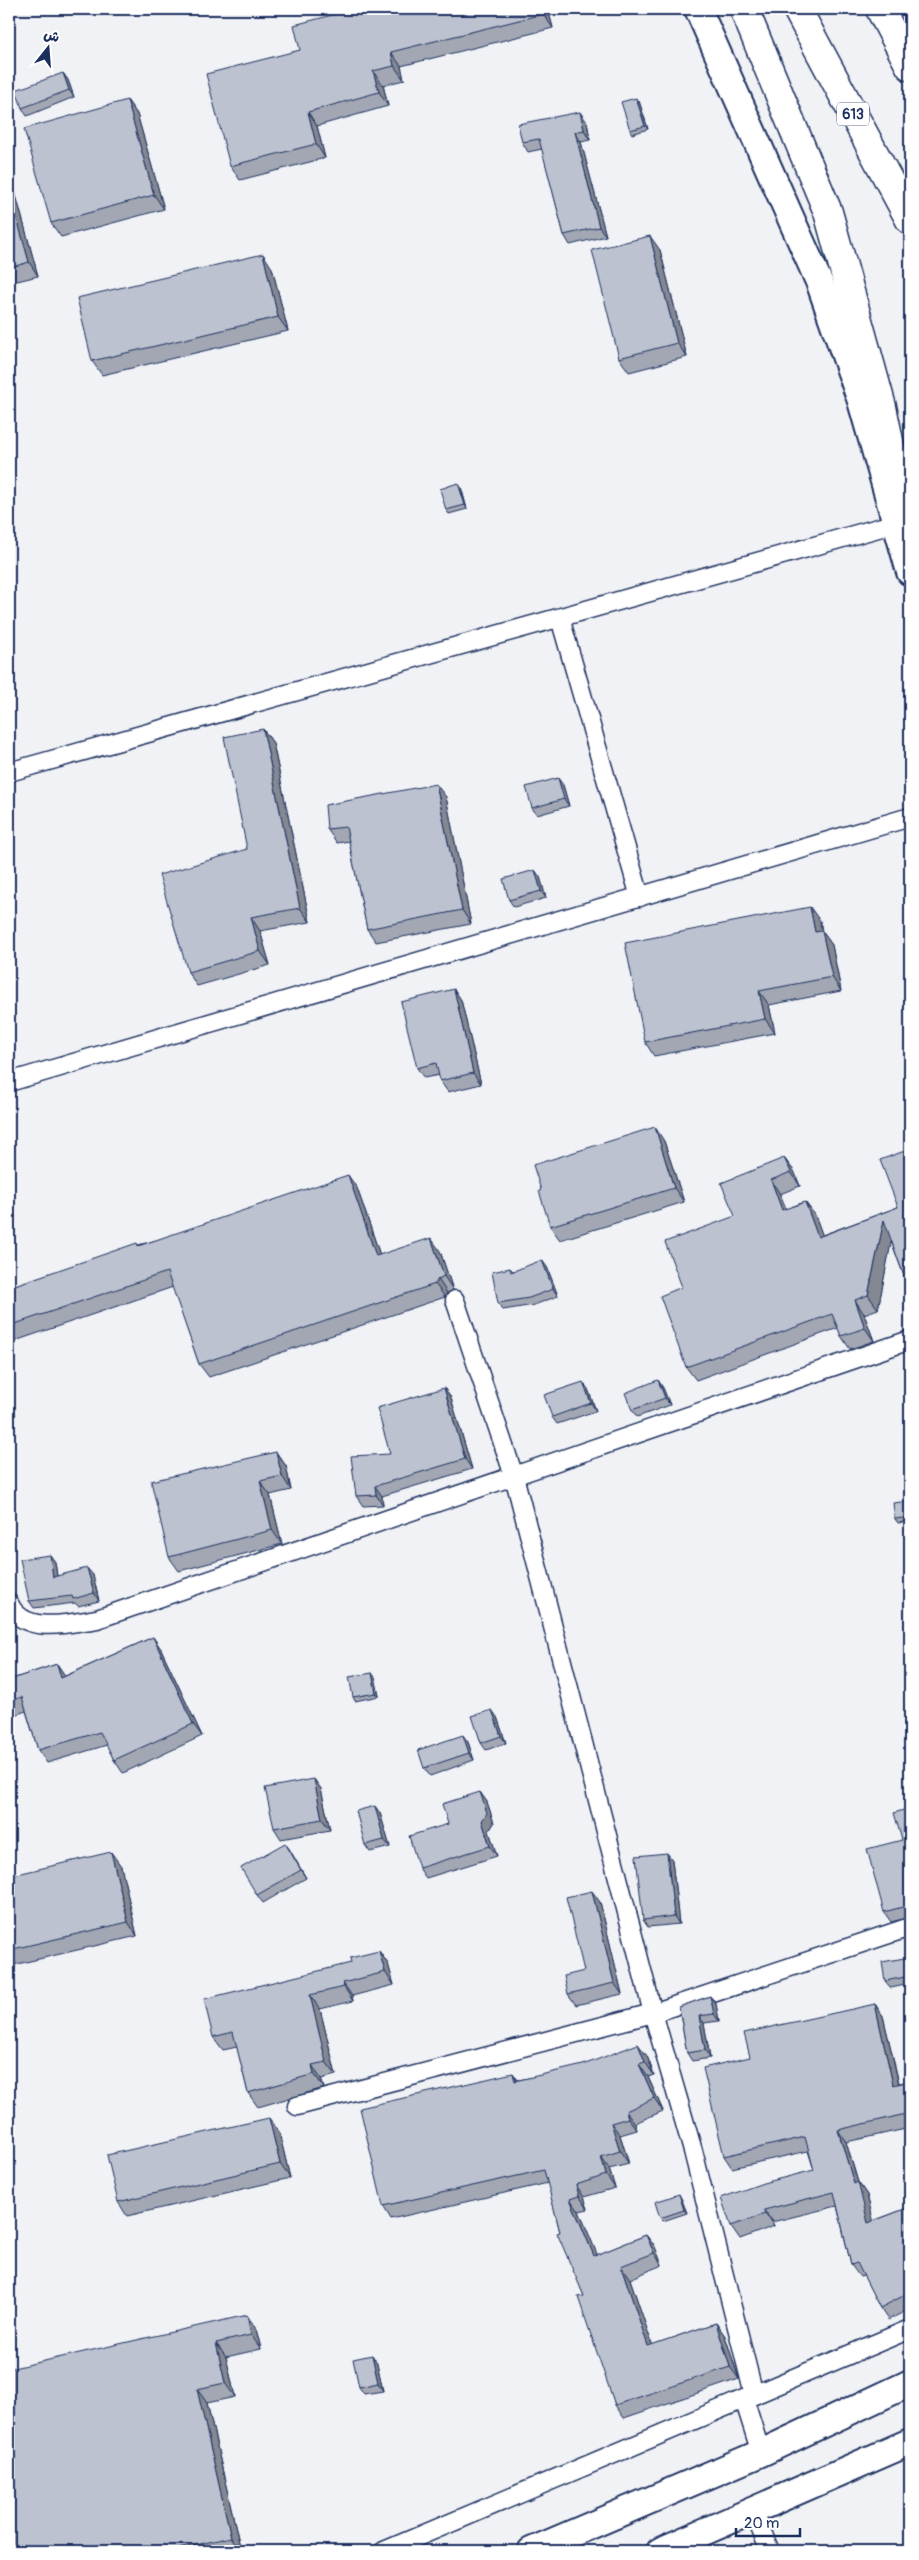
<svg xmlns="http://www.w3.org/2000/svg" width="919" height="2560" font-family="Pangolin,'Playpen Sans Arabic',sans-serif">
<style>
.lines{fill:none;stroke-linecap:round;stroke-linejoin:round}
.minor-casing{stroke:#1b2f5e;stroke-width:21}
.primary-casing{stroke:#1b2f5e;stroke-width:30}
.motorway-casing{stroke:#1b2f5e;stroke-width:31}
.minor{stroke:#fff;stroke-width:18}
.primary{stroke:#fff;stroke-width:26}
.motorway{stroke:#fff;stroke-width:28}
.wall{fill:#a2a7b3;stroke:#1b2f5e}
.shaded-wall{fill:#848892;stroke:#1b2f5e}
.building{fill:#bcc2d0;stroke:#1b2f5e}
.labels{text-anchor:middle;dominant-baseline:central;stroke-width:4.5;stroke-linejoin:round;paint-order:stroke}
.shield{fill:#fff;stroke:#5f6d8e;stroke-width:1}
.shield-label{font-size:14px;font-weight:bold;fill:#1b2f5e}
</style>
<rect width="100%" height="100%" fill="#f1f2f5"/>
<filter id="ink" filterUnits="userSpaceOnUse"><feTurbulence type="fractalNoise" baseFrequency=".02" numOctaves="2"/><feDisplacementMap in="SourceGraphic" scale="10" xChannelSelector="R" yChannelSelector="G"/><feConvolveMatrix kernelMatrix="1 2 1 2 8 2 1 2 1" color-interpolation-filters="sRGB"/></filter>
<g filter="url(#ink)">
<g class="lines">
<g class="minor-casing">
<g id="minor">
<polyline points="560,618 640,897"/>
<polyline points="9,772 896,523"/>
<polyline points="9,1082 910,817"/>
<polyline points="455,1300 514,1476 653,2013 693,2151 754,2395"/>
<path d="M9 1603C23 1636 70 1623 97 1619L910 1340"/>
<polyline points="297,2106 653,2013 910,1927"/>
<polyline points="744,2399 761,2453"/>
<polyline points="753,2511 770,2551"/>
<polyline points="384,2551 910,2329"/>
</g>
</g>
<g class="primary-casing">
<g id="primary">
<polyline points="698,9 820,284 861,401 910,572"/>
<polyline points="531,2551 761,2453 910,2383"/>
<polyline points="660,2551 910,2442"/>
</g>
</g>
<g class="motorway-casing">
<g id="motorway">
<polyline points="744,9 828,212 882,407 910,542"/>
<polyline points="797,9 910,220"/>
<polyline points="880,9 910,66"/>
</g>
</g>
<use href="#minor" class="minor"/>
<use href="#primary" class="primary"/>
<use href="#motorway" class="motorway"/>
</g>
<g class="wall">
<polygon points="339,9 548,9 553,28 401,66 404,80 383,85 388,106 317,126 325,158 240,180 230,166 300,50 340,13"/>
<polygon points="63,73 68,80 74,97 27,116 22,108"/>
<polygon points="636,98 639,101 648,129 632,134 630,130"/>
<polygon points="127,100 137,114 164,209 61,237 51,223"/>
<polygon points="587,122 590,140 581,142 606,236 570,245 564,235 542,149 528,152 522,142"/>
<polygon points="9,170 38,276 9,283"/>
<polygon points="660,250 687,357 629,372 619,358"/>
<polygon points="272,268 288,331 102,375 92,361"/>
<polygon points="461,487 467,509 449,514 446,510"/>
<polygon points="263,729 273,743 310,922 260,931 270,965 197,986 188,972 247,849"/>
<polygon points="563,785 569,806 537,815 532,808"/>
<polygon points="446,797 471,924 376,942 367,929 349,841 337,843 327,829"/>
<polygon points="540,877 546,898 514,907 509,900"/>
<polygon points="820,921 822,931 832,945 841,991 769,1005 775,1033 654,1056 645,1042"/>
<polygon points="454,989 461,1000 481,1084 448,1092 440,1081 439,1075 424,1078 417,1068"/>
<polygon points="664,1141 684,1202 560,1240 550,1226"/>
<polygon points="910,1149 910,1285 904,1276 891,1241 878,1309 864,1314 874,1341 850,1349 841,1336 838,1328 696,1380 686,1367 682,1287 735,1216 784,1158 794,1171 800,1186 780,1194 786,1209 805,1202 815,1215 822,1235 898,1207"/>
<polygon points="357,1188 380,1255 440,1251 453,1290 447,1293 445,1297 209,1377 199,1364 173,1287 9,1343 9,1287 138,1245"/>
<polygon points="547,1267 558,1296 534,1305 503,1310 498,1303 510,1268 513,1271"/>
<polygon points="658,1380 663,1388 670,1405 637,1417 632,1410"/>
<polygon points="444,1388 451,1398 472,1469 382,1496 383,1505 363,1506 356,1496"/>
<polygon points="588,1389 596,1411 557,1424 552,1417"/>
<polygon points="276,1452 286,1466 291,1490 270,1495 282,1544 179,1571 169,1557"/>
<polygon points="910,1501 910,1521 898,1523 895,1519"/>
<polygon points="50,1555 55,1562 57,1576 93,1575 99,1601 78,1606 75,1603 34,1608 29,1601"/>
<polygon points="153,1637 161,1649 202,1736 123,1773 114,1760 107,1745 47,1763 38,1750 26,1711 9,1717 9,1680 57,1664 65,1676"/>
<polygon points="375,1677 379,1696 355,1701 353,1697"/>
<polygon points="497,1717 506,1743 486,1750 481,1743"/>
<polygon points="468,1742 474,1760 430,1776 424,1768"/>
<polygon points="314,1779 321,1789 330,1830 281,1839 274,1828"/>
<polygon points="480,1792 487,1802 494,1823 489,1831 497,1856 426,1878 419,1868 448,1824"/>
<polygon points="910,1808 910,1917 891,1922 884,1912"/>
<polygon points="380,1813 390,1847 370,1852 365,1845"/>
<polygon points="285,1843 306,1878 263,1903 257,1895"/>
<polygon points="667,1853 672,1860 679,1924 648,1927 643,1920"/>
<polygon points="121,1866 137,1936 9,1966 9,1876"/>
<polygon points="600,1902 622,1994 576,2005 568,1994 584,1971"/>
<polygon points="379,1951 388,1964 394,1985 352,1996 353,2001 320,2009 336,2075 321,2079 324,2088 258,2107 248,2093 237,2047 223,2050 213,2037"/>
<polygon points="910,1957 910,1984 891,1988 885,1981"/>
<polygon points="710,1996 716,2004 719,2021 704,2023 710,2058 692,2061 687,2053 679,2007"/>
<polygon points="875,2004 883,2016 899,2083 910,2081 910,2128 846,2142 858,2182 867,2195 873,2221 910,2207 910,2309 888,2320 880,2308 864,2276 860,2277 851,2265 837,2206 772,2222 774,2226 740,2239 731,2226 814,2170 808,2151 732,2168 724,2156 750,2057"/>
<polygon points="647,2056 654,2075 648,2077 663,2111 635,2123 637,2130 620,2135 629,2164 609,2169 615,2188 584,2197 588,2209 579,2211 597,2255 646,2235 655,2247 662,2265 630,2279 652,2345 716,2323 725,2336 739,2379 624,2418 615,2405 584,2296 560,2232 548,2183 391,2219 383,2206 513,2073 518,2080"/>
<polygon points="279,2132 290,2178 127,2216 118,2202"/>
<polygon points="681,2198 687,2213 663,2221 660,2218"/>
<polygon points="256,2329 261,2349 226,2357 235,2397 207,2403 241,2551 9,2551 9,2369"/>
<polygon points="372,2355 377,2363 383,2391 364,2394 359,2387"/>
</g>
<g class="shaded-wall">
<polygon points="542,9 548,9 553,28 543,14"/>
<polygon points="391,52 401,66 404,80 394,66"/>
<polygon points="373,71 383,85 388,106 379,92"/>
<polygon points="63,73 68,80 74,97 69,90"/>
<polygon points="636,98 639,101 648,129 645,126"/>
<polygon points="127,100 137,114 164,209 154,195"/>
<polygon points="308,112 317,126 325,158 316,144"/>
<polygon points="580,112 587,122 590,140 584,130"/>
<polygon points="575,132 581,142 606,236 599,227"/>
<polygon points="9,170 38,276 29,262 9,190"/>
<polygon points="650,236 660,250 687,357 677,343"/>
<polygon points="263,254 272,268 288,331 278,317"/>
<polygon points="458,483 461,487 467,509 465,505"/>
<polygon points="263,729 273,743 310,922 300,908"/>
<polygon points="558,778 563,785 569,806 564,799"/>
<polygon points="436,784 446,797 471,924 462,910"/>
<polygon points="535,870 540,877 546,898 541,891"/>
<polygon points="810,907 820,921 824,946 815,932"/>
<polygon points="251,917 260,931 270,965 260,951"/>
<polygon points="822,931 832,945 841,991 832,977"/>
<polygon points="454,989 461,1000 481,1084 473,1073"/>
<polygon points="759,991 769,1005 775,1033 765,1019"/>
<polygon points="655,1127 664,1141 684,1202 674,1188"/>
<polygon points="784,1158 794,1171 800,1186 791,1172"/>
<polygon points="348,1175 357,1188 385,1270 376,1256"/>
<polygon points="771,1180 780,1194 792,1223 782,1210"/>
<polygon points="805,1202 815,1215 828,1250 818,1237"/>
<polygon points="884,1220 893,1233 878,1309 868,1295"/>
<polygon points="431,1238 440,1251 453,1290 444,1276"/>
<polygon points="542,1260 547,1267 558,1296 553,1289"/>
<polygon points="438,1279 447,1293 445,1297 435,1284"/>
<polygon points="855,1300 864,1314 874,1341 865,1328"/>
<polygon points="658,1380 663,1388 670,1405 665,1398"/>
<polygon points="583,1382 588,1389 596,1411 591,1403"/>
<polygon points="444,1388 451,1398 472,1469 465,1459"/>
<polygon points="276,1452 286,1466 291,1490 282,1476"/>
<polygon points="260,1481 270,1495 282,1544 272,1530"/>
<polygon points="375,1486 382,1496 383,1505 376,1495"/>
<polygon points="50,1555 55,1562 58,1584 53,1577"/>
<polygon points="87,1568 93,1575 99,1601 94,1593"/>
<polygon points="153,1637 161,1649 202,1736 193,1724"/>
<polygon points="57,1664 66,1677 61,1678"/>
<polygon points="372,1673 375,1677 379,1696 376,1693"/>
<polygon points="492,1710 497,1717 506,1743 501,1736"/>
<polygon points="463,1735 468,1742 474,1760 469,1753"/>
<polygon points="314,1779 321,1789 330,1830 322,1819"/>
<polygon points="480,1792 487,1802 494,1823 489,1831 497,1856 490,1846 482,1821"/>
<polygon points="375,1806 380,1813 390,1847 384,1840"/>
<polygon points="285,1843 290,1850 306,1878 301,1870"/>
<polygon points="111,1852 121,1866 137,1936 128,1922"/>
<polygon points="667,1853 672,1860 679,1924 674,1916"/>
<polygon points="592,1891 600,1902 622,1994 614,1983"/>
<polygon points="379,1951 388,1964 394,1985 385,1972"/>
<polygon points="343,1983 352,1996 353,2001 344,1987"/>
<polygon points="310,1995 320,2009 336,2075 326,2062"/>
<polygon points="710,1996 716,2004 719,2021 714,2014"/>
<polygon points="875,2004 883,2016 902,2097 893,2085"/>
<polygon points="699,2016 704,2023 710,2058 705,2050"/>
<polygon points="638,2044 647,2056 654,2075 645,2062"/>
<polygon points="639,2064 648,2077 663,2111 654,2098"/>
<polygon points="312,2065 321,2079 324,2088 314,2074"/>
<polygon points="513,2073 521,2086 515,2081"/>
<polygon points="626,2111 635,2123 637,2130 628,2118"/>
<polygon points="269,2118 279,2132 290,2178 280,2164"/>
<polygon points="611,2123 620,2135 629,2164 620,2151"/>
<polygon points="838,2130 846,2142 859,2186 858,2182 867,2195 877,2235 868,2223 854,2184"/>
<polygon points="601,2157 609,2169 615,2188 606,2175"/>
<polygon points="576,2185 584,2197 588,2209 579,2196"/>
<polygon points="679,2194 681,2198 687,2213 684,2210"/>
<polygon points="570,2199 579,2211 603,2268 594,2256"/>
<polygon points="764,2210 772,2222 774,2226 765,2214"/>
<polygon points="646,2235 655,2247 662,2265 654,2253"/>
<polygon points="621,2266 630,2279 657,2358 648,2346"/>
<polygon points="247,2315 256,2329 261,2349 251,2335"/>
<polygon points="716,2323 725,2336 739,2379 730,2367"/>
<polygon points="216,2343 226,2357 235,2397 225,2383"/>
<polygon points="372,2355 377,2363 383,2391 378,2383"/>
<polygon points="197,2389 207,2403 241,2551 231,2537"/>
</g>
<g class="building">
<polygon points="339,9 542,9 543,14 391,52 394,66 373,71 379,92 308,112 316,144 230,166 206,74 300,50 294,25 340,13"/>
<polygon points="63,73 69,90 22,108 16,90"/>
<polygon points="636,98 645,126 630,130 621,102"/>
<polygon points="127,100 154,195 51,223 24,129"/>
<polygon points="580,112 584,130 575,132 599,227 564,235 539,139 522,142 518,124"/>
<polygon points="9,190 29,262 9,268"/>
<polygon points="650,236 677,343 619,358 592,250"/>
<polygon points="263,254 278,317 92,361 77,298"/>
<polygon points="458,483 465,505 446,510 440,489"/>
<polygon points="263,729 300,908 251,917 260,951 188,972 159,875 247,849 224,737"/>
<polygon points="558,778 564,799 532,808 526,787"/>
<polygon points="436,784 462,910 367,929 346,827 327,829 325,805"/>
<polygon points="535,870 541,891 509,900 503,879"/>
<polygon points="810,907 815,932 822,931 832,977 759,991 765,1019 645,1042 625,943"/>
<polygon points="454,989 473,1073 440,1081 436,1063 417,1068 401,1002"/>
<polygon points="655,1127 674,1188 550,1226 539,1191 541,1190 533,1165"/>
<polygon points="910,1149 910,1274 904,1276 884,1220 868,1295 855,1300 865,1328 841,1336 832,1314 686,1367 660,1296 682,1287 665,1242 735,1216 721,1183 784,1158 791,1172 771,1180 782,1210 805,1202 818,1237 898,1207 880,1160"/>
<polygon points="348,1175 376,1256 431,1238 444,1276 438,1279 435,1284 199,1364 167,1272 9,1326 9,1287 137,1243 138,1246"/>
<polygon points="542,1260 553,1289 529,1298 498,1303 492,1272 510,1268 511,1272"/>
<polygon points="658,1380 665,1398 632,1410 625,1393"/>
<polygon points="583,1382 591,1403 552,1417 544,1395"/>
<polygon points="444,1388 465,1459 375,1486 376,1495 356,1496 351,1456 390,1454 377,1408"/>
<polygon points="276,1452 282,1476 260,1481 272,1530 169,1557 151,1481"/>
<polygon points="910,1501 910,1517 895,1519 893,1503"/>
<polygon points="50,1555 53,1577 87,1568 94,1593 73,1599 72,1596 29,1601 20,1559"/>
<polygon points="153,1637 193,1724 114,1760 100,1732 38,1750 22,1697 9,1701 9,1680 57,1664 61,1678"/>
<polygon points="372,1673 376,1693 353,1697 349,1677"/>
<polygon points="492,1710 501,1736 481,1743 472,1716"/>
<polygon points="463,1735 469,1753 424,1768 418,1750"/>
<polygon points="314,1779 322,1819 274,1828 265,1788"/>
<polygon points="480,1792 487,1813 482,1821 490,1846 419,1868 409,1836 448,1824 442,1804"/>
<polygon points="375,1806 384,1840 365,1845 356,1811"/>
<polygon points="910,1808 910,1905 884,1912 867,1849 902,1840 894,1813"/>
<polygon points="285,1843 301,1870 257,1895 241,1868"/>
<polygon points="111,1852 128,1922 9,1950 9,1876"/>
<polygon points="667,1853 674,1916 643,1920 636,1856"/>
<polygon points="592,1891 614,1983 568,1994 564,1976 584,1971 566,1897"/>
<polygon points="379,1951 385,1972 343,1983 344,1987 310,1995 326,2062 312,2065 314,2074 248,2093 233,2032 213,2037 204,1999 351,1963 350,1958"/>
<polygon points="910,1957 910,1976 885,1981 882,1962"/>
<polygon points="710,1996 714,2014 699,2016 705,2050 687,2053 679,2007"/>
<polygon points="875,2004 893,2085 910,2081 910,2113 838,2130 854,2184 858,2182 868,2223 910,2207 910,2296 906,2298 905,2295 880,2308 857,2263 851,2265 834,2192 764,2210 765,2214 731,2226 721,2198 763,2183 814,2170 805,2137 724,2156 703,2068 750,2057 744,2033"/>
<polygon points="638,2044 645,2062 639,2064 654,2098 626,2111 628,2118 611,2123 620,2151 601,2157 606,2175 576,2185 579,2196 570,2199 594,2256 646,2235 654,2253 621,2266 648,2346 716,2323 730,2367 615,2405 578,2297 584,2296 557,2233 560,2232 544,2170 383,2206 360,2108 513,2073 515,2081 583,2065"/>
<polygon points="269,2118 280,2164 118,2202 107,2155"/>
<polygon points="679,2194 684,2210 660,2218 655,2202"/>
<polygon points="247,2315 251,2335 216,2343 225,2383 197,2389 231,2537 169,2551 9,2551 9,2369"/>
<polygon points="372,2355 378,2383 359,2387 353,2359"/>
</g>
</g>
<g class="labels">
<rect class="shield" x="837" y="102.5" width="32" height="23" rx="4"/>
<g class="shield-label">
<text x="853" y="114">613</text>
</g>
</g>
<rect width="919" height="2560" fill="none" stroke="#fff" stroke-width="30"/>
<rect x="15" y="15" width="889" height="2530" fill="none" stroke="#1b2f5e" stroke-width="2" filter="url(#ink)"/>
<g transform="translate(48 48) rotate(17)" stroke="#ffffff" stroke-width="4" paint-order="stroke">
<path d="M0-4L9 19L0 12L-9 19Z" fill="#1b2f5e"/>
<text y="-8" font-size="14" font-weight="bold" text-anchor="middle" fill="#1b2f5e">ش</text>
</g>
<path d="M736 2528v8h64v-8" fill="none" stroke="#1b2f5e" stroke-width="2.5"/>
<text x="744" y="2528" font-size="15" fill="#1b2f5e" stroke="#ffffff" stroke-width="4" paint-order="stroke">20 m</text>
</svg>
